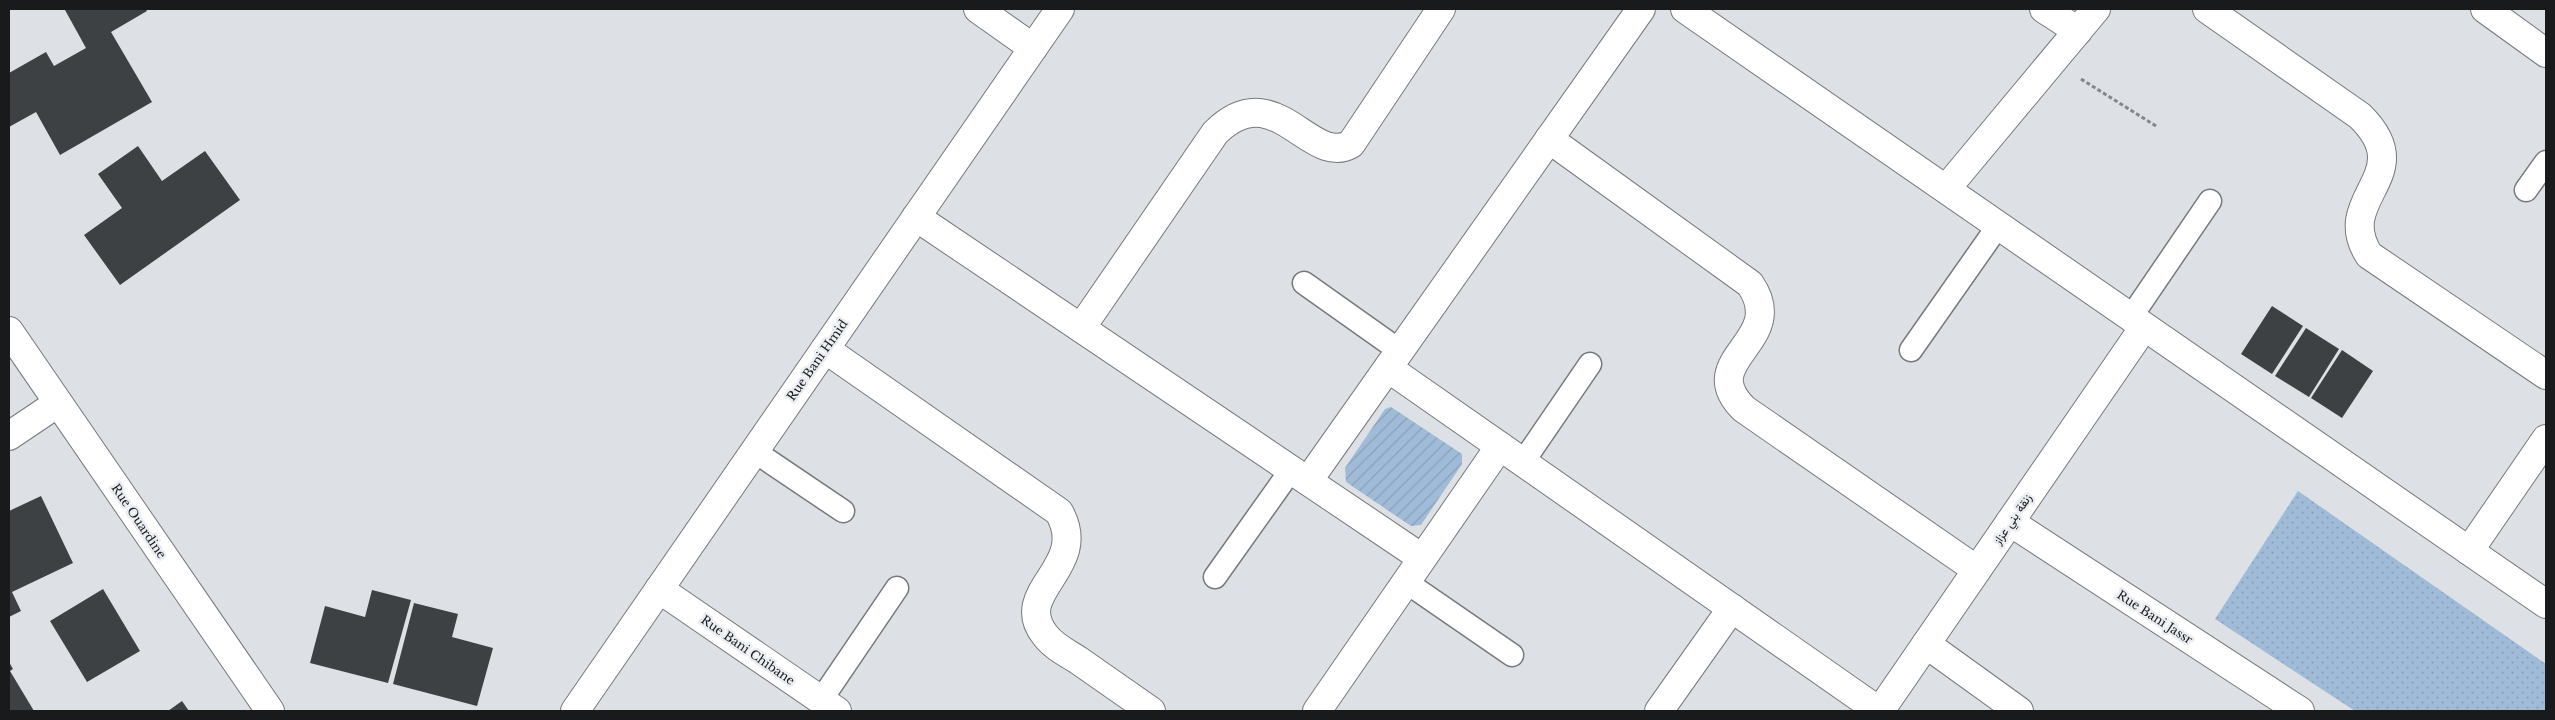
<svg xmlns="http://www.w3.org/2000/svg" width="2555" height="720" font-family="'Libre Baskerville',Vazirmatn,serif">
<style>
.grass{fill:url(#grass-dots)}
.garden{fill:url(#garden-furrows)}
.building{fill:#3e4144}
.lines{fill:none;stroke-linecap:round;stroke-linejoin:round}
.lane-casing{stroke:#76797d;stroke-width:25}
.street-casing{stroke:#76797d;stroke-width:30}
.path{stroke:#848689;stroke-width:3;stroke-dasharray:4 2.5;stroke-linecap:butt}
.lane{stroke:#fff;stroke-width:22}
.street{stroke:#fff;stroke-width:28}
.labels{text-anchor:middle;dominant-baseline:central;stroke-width:5;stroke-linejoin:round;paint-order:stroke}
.street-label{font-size:12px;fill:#191a1c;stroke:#eaeef2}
</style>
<defs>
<pattern id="grass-dots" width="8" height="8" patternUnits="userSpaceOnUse" patternTransform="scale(1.25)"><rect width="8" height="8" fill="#a0bbd8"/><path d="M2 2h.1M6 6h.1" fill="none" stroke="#89a0b9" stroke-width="1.8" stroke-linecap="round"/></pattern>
<pattern id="garden-furrows" width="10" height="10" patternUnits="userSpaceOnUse" patternTransform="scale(1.25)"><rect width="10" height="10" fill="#a0bbd8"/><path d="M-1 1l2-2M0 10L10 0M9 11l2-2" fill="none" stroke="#89a0b9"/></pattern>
</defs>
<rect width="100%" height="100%" fill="#dde1e5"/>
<polygon class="grass" points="2298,491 2546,664 2546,711 2355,711 2215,619"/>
<polygon class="garden" points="1391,407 1462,454 1462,464 1421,525 1411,526 1346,482 1345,468 1385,409"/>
<g class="building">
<polygon points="66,9 146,9 147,11 111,32 152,102 60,155 36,112 9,127 9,73 46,52 54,66 86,48 65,10"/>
<polygon points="138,146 162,181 205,151 240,200 120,285 84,235 122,208 98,174"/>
<polygon points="2272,306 2303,326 2272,374 2241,354"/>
<polygon points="2306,328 2339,349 2309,397 2275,376"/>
<polygon points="2342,350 2373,371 2342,418 2311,398"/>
<polygon points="41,496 73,563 12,592 21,611 9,617 9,511"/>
<polygon points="103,589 140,651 87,682 50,621"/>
<polygon points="372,590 411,600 388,683 310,663 325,606 365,617"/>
<polygon points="414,603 458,614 452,637 493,648 477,706 393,684"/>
<polygon points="9,662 13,669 10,671 34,711 9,711"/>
<polygon points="182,701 189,711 168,711"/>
</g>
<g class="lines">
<g class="lane-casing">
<g id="lane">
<polyline points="2526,190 2546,162"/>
<polyline points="1304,283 1400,351"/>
<polyline points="2131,317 2210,201"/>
<polyline points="1911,350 1998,226"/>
<polyline points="754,451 843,511"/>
<polyline points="1523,462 1590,364"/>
<polyline points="1215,577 1291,470"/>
<polyline points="1406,582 1512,655"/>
<polyline points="821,700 897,588"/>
</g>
</g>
<g class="street-casing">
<g id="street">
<polyline points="978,9 1033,48"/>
<polyline points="1685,9 2546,604"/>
<polyline points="2044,9 2078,31"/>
<path d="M2207 9 2360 116C2421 176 2332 197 2369 255L2546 375"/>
<polyline points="2485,9 2546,53"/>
<path d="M1549 139 1750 284C1790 342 1693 359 1744 409L1977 570"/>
<polyline points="1946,189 2096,9"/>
<polyline points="916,217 1422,558"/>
<path d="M1081 328 1215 133C1275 73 1310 168 1351 144L1441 9"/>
<polyline points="9,331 270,711"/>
<path d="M825 349 1059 512C1091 568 1010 591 1045 635 1053 646 1067 653 1078 660 1102 677 1127 694 1151 711"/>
<polyline points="1388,368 1879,711"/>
<polyline points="9,436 58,403"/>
<polyline points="1308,481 1641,9"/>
<polyline points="2010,522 2300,711"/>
<polyline points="2469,551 2546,439"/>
<polyline points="659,589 837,711"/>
<polyline points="1926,644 2019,711"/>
<polyline points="575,711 1060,9"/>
<polyline points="1317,711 1500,446"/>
<polyline points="1659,711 1732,608"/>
<polyline points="1880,711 2144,327"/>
</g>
</g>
<polyline class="path" points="2081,79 2156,126"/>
<use href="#lane" class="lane"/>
<use href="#street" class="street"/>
</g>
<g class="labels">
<g class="street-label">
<text transform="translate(817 360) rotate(-55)">Rue Bani Hmid</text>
<text transform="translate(2012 519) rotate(-56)">زنقة بني عزاز</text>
<text transform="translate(139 521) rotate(56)">Rue Ouardine</text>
<text transform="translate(2155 617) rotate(33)">Rue Bani Jassr</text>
<text transform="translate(748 650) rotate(35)">Rue Bani Chibane</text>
</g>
</g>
<rect width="2555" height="720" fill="none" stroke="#191a1c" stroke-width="20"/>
</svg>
